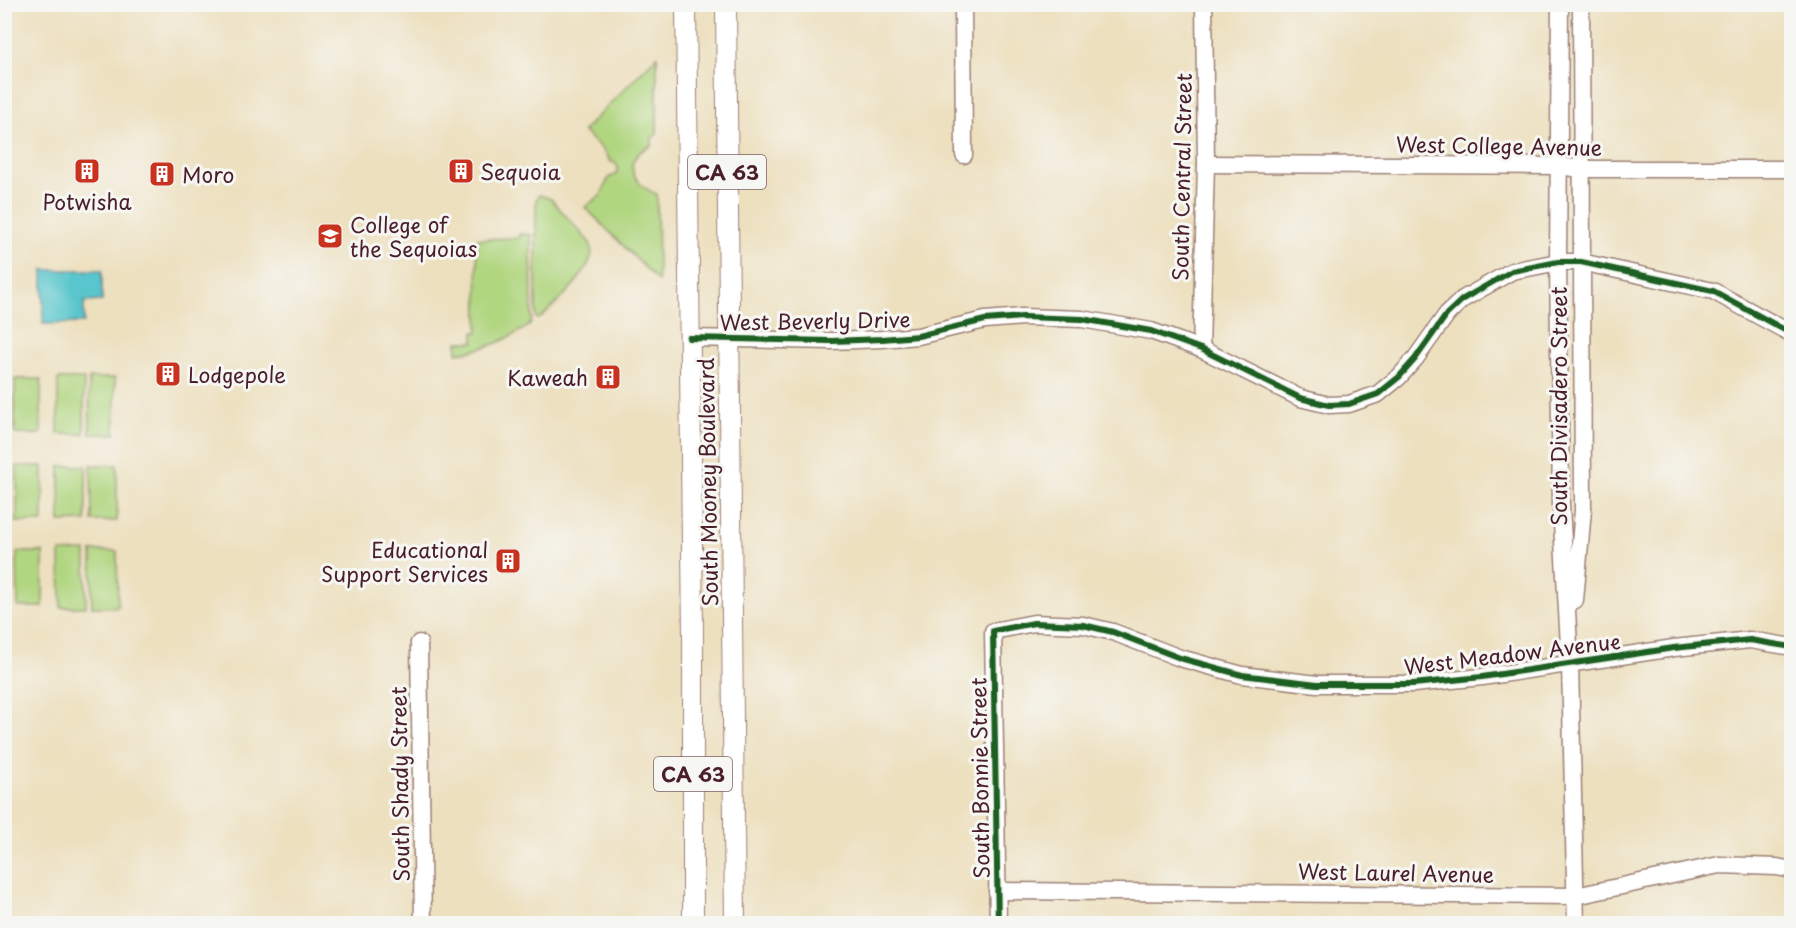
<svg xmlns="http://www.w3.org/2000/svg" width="1796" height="928" font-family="'Playpen Sans',sans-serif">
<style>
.green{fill:#b1d680;stroke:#7e7a56;stroke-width:1.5}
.water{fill:#58c6cc;stroke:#51727c;stroke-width:1.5}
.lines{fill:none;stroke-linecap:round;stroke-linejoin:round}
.minor-casing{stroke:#9c8075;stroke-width:19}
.major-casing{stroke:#9c8075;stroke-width:22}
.minor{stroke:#fff;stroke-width:16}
.major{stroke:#fff;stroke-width:20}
.cycleway-casing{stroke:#f6f6f2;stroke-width:10}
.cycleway{stroke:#1b5e20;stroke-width:6}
.labels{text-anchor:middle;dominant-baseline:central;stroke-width:6;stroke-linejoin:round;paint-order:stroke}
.shield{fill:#f6f6f2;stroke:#7e6067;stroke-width:1.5}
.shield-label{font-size:20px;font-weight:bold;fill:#4a1f2b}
.street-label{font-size:21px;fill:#4a1f2b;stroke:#f6f6f2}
.poi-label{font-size:21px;fill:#4a1f2b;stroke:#f6f6f2;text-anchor:start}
</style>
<rect width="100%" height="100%" fill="#f6f6f2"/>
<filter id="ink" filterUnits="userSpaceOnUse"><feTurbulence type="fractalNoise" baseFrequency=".0167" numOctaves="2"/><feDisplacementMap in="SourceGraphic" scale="12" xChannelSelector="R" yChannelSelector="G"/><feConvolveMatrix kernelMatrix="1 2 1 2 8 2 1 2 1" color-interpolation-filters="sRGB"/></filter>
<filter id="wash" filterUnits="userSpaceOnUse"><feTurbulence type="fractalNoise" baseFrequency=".008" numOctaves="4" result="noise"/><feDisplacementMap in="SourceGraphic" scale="24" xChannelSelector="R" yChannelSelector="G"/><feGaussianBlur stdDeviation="1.35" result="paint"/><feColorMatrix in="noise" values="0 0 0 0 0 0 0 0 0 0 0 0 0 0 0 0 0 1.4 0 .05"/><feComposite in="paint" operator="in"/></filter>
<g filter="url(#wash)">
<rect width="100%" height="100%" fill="#ede0bf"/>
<g class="green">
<path d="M657 56V134L652 138V145C648 147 642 150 639 153 622 169 641 189 657 194L658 281 585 207 601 195 609 177 616 175 618 169 616 163 611 162 602 149 583 131Z"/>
<path d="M539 195 551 199 590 243C591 248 593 253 591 257 586 276 554 306 539 319L536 318V200Z"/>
<path d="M519 234 531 235 532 319 530 325C508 340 483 350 457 353V342H474V332H478L477 239 519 238Z"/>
<polygon points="89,378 115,378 115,434 90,434"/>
<rect x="15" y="379" width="26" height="55"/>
<rect x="58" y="379" width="26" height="55"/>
<polygon points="91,465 117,465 117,521 92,521"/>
<rect x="17" y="466" width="26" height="56"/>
<polygon points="60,466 86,466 86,521 60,522"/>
<polygon points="86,551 86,607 61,607 60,552"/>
<polygon points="92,551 117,551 118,607 92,607"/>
<polygon points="17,552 43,552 43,607 18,607"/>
</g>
<polygon class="water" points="43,270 102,270 102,301 84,302 84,323 43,324"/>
</g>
<g filter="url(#ink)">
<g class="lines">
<g class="minor-casing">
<g id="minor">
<polyline points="963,4 964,155"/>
<polyline points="1560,4 1558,262 1561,506 1570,663 1576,924"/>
<polyline points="1206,164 1559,166 1581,169 1792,169"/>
<polyline points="689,338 832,341 882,339 918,336 985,320 1023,317 1082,319 1151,331 1201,349 1300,398 1329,405 1349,404 1378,394 1399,377 1415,359 1447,314 1463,299 1512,271 1558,262 1581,262 1713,291 1792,334"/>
<polyline points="1201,349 1206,164 1204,4"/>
<polyline points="1575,600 1583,510 1581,4"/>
<polyline points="419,643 423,924"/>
<polyline points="997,891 1576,896 1719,865 1777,867 1792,870"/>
<polyline points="998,924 993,631 1034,623 1083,625 1113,632 1180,658 1242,675 1317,684 1413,684 1482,677 1674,648 1750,640 1792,647"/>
</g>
</g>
<g class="major-casing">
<g id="major">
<polyline points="686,4 693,636 693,924"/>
<polyline points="726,4 735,924"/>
</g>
</g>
<use href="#minor" class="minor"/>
<use href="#major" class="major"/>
<g class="cycleway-casing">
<g id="cycleway">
<polyline points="689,338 832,341 882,339 918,336 985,320 1023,317 1082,319 1151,331 1201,349 1300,398 1329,405 1349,404 1378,394 1399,377 1415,359 1447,314 1463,299 1512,271 1558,262 1581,262 1713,291 1792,334"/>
<polyline points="998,924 993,631 1034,623 1083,625 1113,632 1180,658 1242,675 1317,684 1413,684 1482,677 1674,648 1750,640 1792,647"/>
</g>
</g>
<use href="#cycleway" class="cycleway"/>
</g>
</g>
<defs>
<g id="building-square" transform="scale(1.35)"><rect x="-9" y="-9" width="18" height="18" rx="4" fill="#c8321e" stroke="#f6f6f2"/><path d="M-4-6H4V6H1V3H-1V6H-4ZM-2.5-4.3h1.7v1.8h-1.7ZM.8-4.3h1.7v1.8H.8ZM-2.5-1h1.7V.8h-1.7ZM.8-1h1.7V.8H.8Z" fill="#fff"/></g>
<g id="university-square" transform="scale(1.35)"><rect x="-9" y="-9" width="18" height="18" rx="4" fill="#c8321e" stroke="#f6f6f2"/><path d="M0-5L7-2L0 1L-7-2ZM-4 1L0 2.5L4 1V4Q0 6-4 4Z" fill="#fff"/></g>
</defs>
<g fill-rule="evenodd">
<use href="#building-square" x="87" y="171"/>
<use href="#building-square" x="461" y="171"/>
<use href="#building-square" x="162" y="174"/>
<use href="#university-square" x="330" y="236"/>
<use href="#building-square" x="168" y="374"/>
<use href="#building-square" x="608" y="377"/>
<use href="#building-square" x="508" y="561"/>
</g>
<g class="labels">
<g class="shield">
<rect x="688" y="155" width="78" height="34" rx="4.5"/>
<rect x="654" y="757" width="78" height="34" rx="4.5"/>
</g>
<g class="shield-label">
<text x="727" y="172">CA 63</text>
<text x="693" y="774">CA 63</text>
</g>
<g class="street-label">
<text transform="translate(1499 145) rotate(1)">West College Avenue</text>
<text transform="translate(1181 177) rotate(-89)">South Central Street</text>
<text transform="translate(815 320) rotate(-1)">West Beverly Drive</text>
<text transform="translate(1558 406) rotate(-90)">South Divisadero Street</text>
<text transform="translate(707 482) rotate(-91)">South Mooney Boulevard</text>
<text transform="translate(1512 653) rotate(-7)">West Meadow Avenue</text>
<text transform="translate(979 778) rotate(-91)">South Bonnie Street</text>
<text transform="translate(399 784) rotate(-91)">South Shady Street</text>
<text transform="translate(1396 872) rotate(1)">West Laurel Avenue</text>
</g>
<g class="poi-label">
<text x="480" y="171">Sequoia</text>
<text x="182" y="174">Moro</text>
<text x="87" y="201" text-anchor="middle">Potwisha</text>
<text x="350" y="224">College of<tspan x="350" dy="24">the Sequoias</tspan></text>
<text x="188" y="374">Lodgepole</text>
<text x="588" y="377" text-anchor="end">Kaweah</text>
<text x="488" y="549" text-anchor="end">Educational<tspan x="488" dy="24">Support Services</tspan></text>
</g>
</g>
<rect width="1796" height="928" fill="none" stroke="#f6f6f2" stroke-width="24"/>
</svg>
